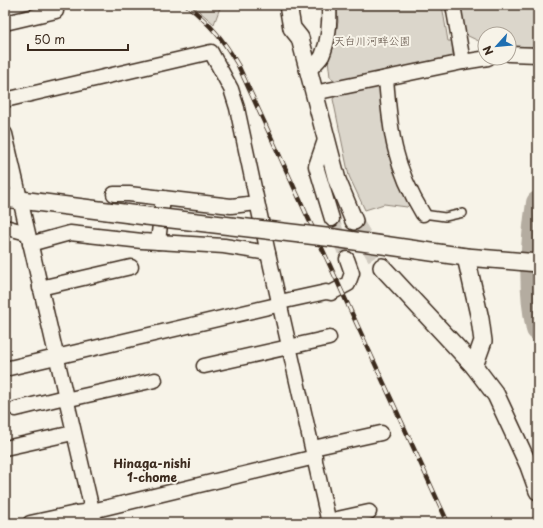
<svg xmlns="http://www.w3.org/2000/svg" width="543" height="528" font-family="'Playpen Sans','Klee One',sans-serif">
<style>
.green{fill:#dbd6cb;stroke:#8b8074}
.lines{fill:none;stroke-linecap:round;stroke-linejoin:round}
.river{stroke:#b4aca0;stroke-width:24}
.minor-tunnel{stroke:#d1cbc0;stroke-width:14;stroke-dasharray:14 7;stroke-linecap:butt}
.tertiary-tunnel{stroke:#d1cbc0;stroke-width:17;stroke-dasharray:17 8;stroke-linecap:butt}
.service-casing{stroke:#3b2a1e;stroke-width:10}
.minor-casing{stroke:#3b2a1e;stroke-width:17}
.tertiary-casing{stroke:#3b2a1e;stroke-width:20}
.service{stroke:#f7f3e8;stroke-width:7}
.minor{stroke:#f7f3e8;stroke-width:14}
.tertiary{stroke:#f7f3e8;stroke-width:17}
.rail-casing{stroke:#3b2a1e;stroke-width:4.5}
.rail{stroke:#f7f3e8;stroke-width:3;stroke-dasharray:9;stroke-linecap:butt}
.tertiary-bridge-casing{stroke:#3b2a1e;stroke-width:20;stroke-linecap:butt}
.tertiary-bridge{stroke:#f7f3e8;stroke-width:17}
.labels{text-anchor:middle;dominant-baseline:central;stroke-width:4;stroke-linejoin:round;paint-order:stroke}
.park-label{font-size:11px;fill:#5b4c41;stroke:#f7f3e8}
.neighbourhood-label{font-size:12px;font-weight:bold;fill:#3b2a1e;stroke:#f7f3e8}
</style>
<rect width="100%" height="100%" fill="#f7f3e8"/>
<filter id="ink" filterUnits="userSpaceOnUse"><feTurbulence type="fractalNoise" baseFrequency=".025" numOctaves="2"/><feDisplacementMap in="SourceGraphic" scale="8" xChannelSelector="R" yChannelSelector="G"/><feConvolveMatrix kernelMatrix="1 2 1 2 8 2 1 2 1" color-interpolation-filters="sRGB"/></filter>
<g filter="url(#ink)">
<g class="green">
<polygon points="192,5 221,5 214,24"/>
<path d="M337 5H442L448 41H452L453 56 451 59C412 65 375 75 336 81L330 77 328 59 335 38 338 22Z"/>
<polygon points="459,5 538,5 538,47 509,46 509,34 485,34 485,44 464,34"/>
<polygon points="378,85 381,88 411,203 407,207 384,204 365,210 349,176 333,99 337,93"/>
</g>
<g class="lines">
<path class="river" d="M538 203C532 243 529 289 538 329"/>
<polyline class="minor-tunnel" points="332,219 347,259"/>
<polyline class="tertiary-tunnel" points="354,221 382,267"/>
<g class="service-casing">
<polyline id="service" points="423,214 445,217 463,213"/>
</g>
<g class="minor-casing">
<g id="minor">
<polyline points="453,5 463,62 488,58"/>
<polyline points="5,23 56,11"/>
<polyline points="509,54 538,55"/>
<path d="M309 70C313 66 319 61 322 56 329 40 330 22 329 5"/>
<path d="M386 78C390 132 394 167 423 214"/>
<polyline points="314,93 463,62"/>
<polyline points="5,100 211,52 231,89 237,108 268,253 329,523"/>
<polyline points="5,134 95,523"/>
<polyline points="325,140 316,166 332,219"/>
<polyline points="114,194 129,194 231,206 257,203"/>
<polyline points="5,227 27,233"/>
<polyline points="158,242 163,198"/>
<polyline points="30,244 70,233 142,241 224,246 268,253"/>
<polyline points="40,288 131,267"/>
<polyline points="280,302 326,292 331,293 348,284 352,273 347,259"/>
<polyline points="204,366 329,338"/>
<polyline points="5,369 281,304"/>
<polyline points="65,400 155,380"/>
<polyline points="16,409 65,397"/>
<polyline points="5,448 73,433"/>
<polyline points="313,448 381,433"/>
<polyline points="328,521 369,512"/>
<polyline points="30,523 76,513 92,511 315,457"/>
</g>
</g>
<g class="tertiary-casing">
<g id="tertiary">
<polyline points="288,5 292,28 300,38 337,180 354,221"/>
<polyline points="5,198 146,216"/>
<polyline points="334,238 466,257 538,263"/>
<polyline points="466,257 480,319 483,341 474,366"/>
<polyline points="382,267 474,366 496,395 529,466 538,491"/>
</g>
</g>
<use href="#service" class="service"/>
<use href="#minor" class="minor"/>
<use href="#tertiary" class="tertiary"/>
<g class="rail-casing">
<path id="rail" d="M187 5C211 25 223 39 238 65L448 523"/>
</g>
<use href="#rail" class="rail"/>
<g class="tertiary-bridge-casing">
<polyline id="tertiary-bridge" points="146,216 334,238"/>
</g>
<use href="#tertiary-bridge" class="tertiary-bridge"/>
</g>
</g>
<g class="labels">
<g class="park-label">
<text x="372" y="40">天白川河畔公園</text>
</g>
<g class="neighbourhood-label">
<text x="152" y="463">Hinaga-nishi<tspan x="152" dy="14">1-chome</tspan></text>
</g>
</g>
<rect width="543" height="528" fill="none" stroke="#f7f3e8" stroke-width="20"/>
<rect x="10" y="10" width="523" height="508" fill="none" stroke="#3b2a1e" stroke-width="1.5" filter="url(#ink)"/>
<g transform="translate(497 46) rotate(243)"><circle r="19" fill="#f7f3e8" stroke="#aca397"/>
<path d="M0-3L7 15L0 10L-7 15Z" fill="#1f6fb2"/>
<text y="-6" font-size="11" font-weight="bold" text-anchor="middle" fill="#3b2a1e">N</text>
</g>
<path d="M28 44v6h100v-6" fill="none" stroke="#3b2a1e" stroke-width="2"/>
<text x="34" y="44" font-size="12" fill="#3b2a1e" stroke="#f7f3e8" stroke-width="3" paint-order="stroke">50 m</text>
</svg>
